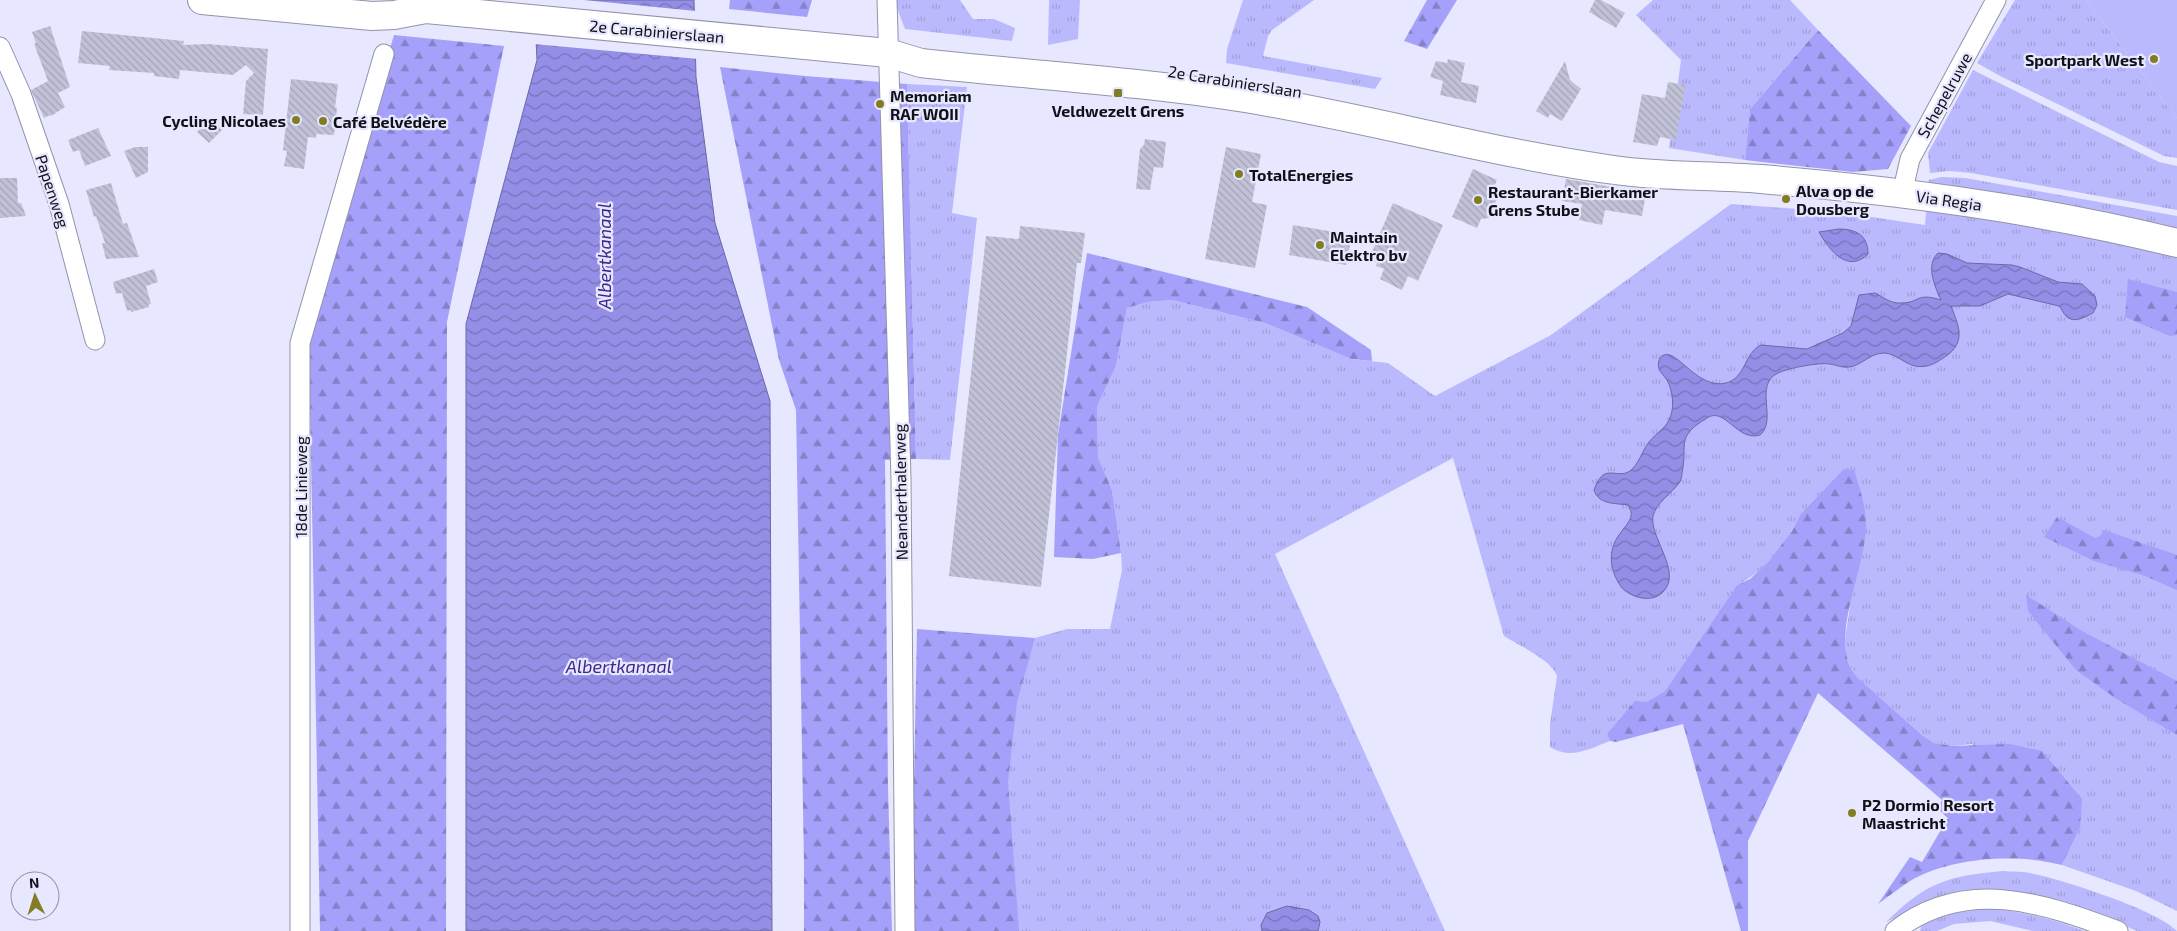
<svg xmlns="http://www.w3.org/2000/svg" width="2177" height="931" font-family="'Exo 2',sans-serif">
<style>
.grass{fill:url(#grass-tufts)}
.forest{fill:url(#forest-firs)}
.pitch{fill:#bbb9fd}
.water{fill:url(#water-waves);stroke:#6c68a8}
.pier{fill:#e7e7ff}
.building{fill:url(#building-back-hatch)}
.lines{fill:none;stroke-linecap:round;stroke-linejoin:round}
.street-casing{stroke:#9393a9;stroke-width:21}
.primary-casing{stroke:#9393a9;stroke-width:30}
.street{stroke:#fff;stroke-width:19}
.primary{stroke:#fff;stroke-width:28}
.poi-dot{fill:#827c23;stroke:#e7e7ff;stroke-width:2}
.labels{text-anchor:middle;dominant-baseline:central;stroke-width:4.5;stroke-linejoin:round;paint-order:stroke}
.street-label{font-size:16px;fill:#101017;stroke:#e7e7ff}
.poi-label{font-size:16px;font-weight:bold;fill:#101017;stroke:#e7e7ff;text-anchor:start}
.water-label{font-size:18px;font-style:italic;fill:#3e278d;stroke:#e7e7ff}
</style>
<defs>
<pattern id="grass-tufts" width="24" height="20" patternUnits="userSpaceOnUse" patternTransform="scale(1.25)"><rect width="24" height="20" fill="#bbb9fd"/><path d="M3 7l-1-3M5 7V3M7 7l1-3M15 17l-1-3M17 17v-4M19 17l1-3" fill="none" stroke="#a09ed8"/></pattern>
<pattern id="forest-firs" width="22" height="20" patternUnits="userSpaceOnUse" patternTransform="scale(1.25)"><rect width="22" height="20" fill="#a5a0fa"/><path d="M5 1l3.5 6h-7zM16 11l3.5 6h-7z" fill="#8581c9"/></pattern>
<pattern id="water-waves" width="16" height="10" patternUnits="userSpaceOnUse" patternTransform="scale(1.25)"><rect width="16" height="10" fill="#948ee6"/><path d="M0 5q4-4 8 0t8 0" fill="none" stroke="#7773b9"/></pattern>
<pattern id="building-back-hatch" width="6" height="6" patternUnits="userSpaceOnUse" patternTransform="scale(1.25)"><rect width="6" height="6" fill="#c1c1d7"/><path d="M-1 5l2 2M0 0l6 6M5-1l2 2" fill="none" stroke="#a5a5b8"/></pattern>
</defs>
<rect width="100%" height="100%" fill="#e7e7ff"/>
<g class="grass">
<polygon points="894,0 960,0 973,19 994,19 1015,28 1012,41 905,29"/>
<polygon points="1049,0 1080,0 1078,39 1048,45"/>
<polygon points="1243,0 1314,0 1272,30 1268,36 1263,56 1382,78 1375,89 1226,63 1227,49"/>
<polygon points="1653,0 1790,0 1818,30 1750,109 1745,160 1669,148 1681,60 1636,15"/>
<polygon points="2015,0 2086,0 2177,118 2177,158 2164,156 2000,76 1977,63"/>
<polygon points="1973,70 2159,162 2177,166 2177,210 1971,173 1950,171 1930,173 1928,153"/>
<polygon points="907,84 967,87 952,213 977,218 950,460 916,459"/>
<polygon points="1942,177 1965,178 2177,216 2177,234 1933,187 1928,180"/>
<path d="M1927 202 2177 252V911L2136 891 2062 865 2080 828 1972 744 1953 746 1934 743 1922 735 1857 677 1850 666 1846 656 1845 639 1850 606 1800 515C1787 543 1765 572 1737 585L1665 691 1646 702 1607 734 1610 741C1589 749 1571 760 1550 747V724L1557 676C1552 660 1518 645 1504 636L1453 458 1275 554 1445 931H1010L997 693 1035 638 1067 629H1110L1122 570 1121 553 1112 490 1098 457 1097 405 1116 366 1127 308 1148 302 1172 300 1265 323 1351 359 1388 363 1435 396 1551 335 1731 204 1838 212 1925 225Z"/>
<path d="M2003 871C2012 872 2022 871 2030 873 2061 879 2158 910 2177 931H2137L2111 920 1932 902 1886 922C1927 882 1947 876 2003 871Z"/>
<path d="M1983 908C2019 910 2051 919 2085 931H2033L1990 921 1954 924 1937 931H1920L1922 921 1948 910Z"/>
</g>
<g class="forest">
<polygon points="730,0 812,0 807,17 729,9"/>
<polygon points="1427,0 1457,0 1427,49 1404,41"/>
<polygon points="1818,30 1911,126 1888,169 1853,172 1745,160 1750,109"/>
<polygon points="394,35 504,46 447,322 446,931 320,931 309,349 318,294"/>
<polygon points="720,67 805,76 907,84 916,459 885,460 888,788 892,931 804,931 804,864 796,410 779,360"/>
<polygon points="1087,253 1307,307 1371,350 1372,361 1351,359 1265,323 1172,300 1148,302 1127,308 1116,366 1097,406 1098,457 1112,490 1121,553 1093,559 1054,557 1058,435"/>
<polygon points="2128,279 2177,292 2177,335 2170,336 2125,317"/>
<path d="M1844 469 1854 470C1860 488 1866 507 1866 527 1865 565 1838 622 1847 657 1848 665 1853 671 1857 677L1922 735 1934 743 1953 746 2010 744 2042 751 2082 799 2080 828 2062 865C2018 853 1950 857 1910 881 1899 888 1889 896 1878 904L1910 857 1922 862 1948 818 1938 809 1942 800 1818 693 1748 841V931H1741L1683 724 1616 742 1610 741 1607 734 1635 701 1646 702 1665 691 1737 585 1750 579 1769 561 1792 531 1800 515Z"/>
<polygon points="2057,517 2095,538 2100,536 2104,530 2177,555 2177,590 2145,576 2094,561 2044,537"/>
<polygon points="2026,595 2082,631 2177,681 2177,735 2115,698 2076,670 2028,611"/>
<polygon points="917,629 1035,638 1017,702 1008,782 1019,931 911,931"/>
</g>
<polygon class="pitch" points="2086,0 2177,0 2177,118"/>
<g class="water">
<polygon points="534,0 694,0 696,77 715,223 770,401 772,931 466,931 466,324 537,60"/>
<path d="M1839 229C1857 229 1868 236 1868 254 1848 274 1829 250 1819 232Z"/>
<path d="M1938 253 1947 254 1967 263 2012 265 2020 267 2058 282 2082 284 2095 296 2097 305 2093 313C2085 317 2074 324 2066 316 2063 313 2062 309 2059 306L2008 294 1980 306H1951C1960 329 1967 345 1940 360 1933 365 1924 368 1915 366 1903 363 1897 354 1884 353 1870 353 1861 366 1849 367 1842 368 1837 365 1830 364 1820 362 1788 368 1778 373 1753 385 1778 420 1760 435 1737 442 1725 406 1707 418 1675 437 1688 444 1682 473 1682 476 1681 481 1679 483 1672 493 1656 503 1653 516 1649 537 1683 572 1663 592 1657 598 1650 599 1642 598 1635 597 1627 593 1622 588 1610 572 1607 551 1619 535 1623 529 1630 522 1631 516 1632 512 1630 509 1628 505 1615 503 1599 505 1594 490 1604 461 1616 480 1630 471 1639 464 1642 451 1649 442 1655 434 1665 429 1669 420 1675 409 1673 391 1667 380 1665 377 1662 374 1660 371 1657 366 1658 357 1664 355 1677 349 1698 390 1726 383 1746 378 1744 353 1761 345L1807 349 1843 333 1851 326 1859 295 1875 293C1883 297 1891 304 1901 303 1920 303 1916 292 1941 300 1935 287 1925 265 1938 253Z"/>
<polygon points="1287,906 1309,910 1318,916 1320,922 1318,931 1262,931 1261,925 1267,913"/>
</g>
<polygon class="pier" points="532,0 584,0 696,11 698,59 534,44"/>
<g class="building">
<polygon points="1595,0 1601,0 1625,13 1616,28 1589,12"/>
<polygon points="50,26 70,87 58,93 65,107 51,116 50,115 44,118 31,90 48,81 34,44 36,43 32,32"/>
<polygon points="82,31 184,41 183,45 208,44 268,49 263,115 243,114 246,81 254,73 246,65 233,75 180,70 179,79 154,76 154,73 109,70 110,66 78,63"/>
<polygon points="1448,59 1465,63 1461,82 1479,86 1476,103 1440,95 1443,81 1430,77 1436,61 1447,63"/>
<polygon points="1565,61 1570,80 1581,89 1562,121 1550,114 1548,118 1536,111"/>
<polygon points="291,79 338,84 335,107 337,108 334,135 316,134 316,138 308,137 304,169 284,166 287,151 283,150"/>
<polygon points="1668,82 1685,85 1676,140 1660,137 1657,146 1633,142 1642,94 1665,98"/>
<polygon points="211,118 222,130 209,143 197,132"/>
<polygon points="98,128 111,156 85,166 79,150 73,152 68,140"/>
<polygon points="1145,139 1166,142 1163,168 1154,167 1150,190 1136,189 1140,149 1144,145"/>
<polygon points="135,147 148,147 148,172 136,178 124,151"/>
<polygon points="1226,147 1261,154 1252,202 1267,205 1255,268 1205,259"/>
<polygon points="1473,169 1497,180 1493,188 1500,192 1489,218 1481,219 1477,228 1452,217"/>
<polygon points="0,178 17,178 18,203 21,203 26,216 0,218"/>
<polygon points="1566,179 1646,193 1642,216 1605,210 1602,225 1579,220 1582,204 1562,201"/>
<polygon points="111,183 123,224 127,223 139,257 106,259 102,243 105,243 96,216 94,217 86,190"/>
<polygon points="1393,203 1443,225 1418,281 1408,276 1402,290 1380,279 1384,269 1376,266 1377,263 1369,259"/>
<polygon points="1293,225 1352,235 1346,265 1289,255"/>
<polygon points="1020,226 1085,233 1081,263 1077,263 1041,587 949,576 986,236 1019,239"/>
<polygon points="154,269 158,282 146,286 151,304 148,305 149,307 131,312 131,310 127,311 122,293 116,294 113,282"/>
</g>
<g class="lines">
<g class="street-casing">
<g id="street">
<polyline points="887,0 901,479 905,931"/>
<polyline points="0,47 21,94 59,204 95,340"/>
<polyline points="1902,194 1910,159 1996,0"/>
<polyline points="300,931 300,343 384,54"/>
<path d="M1895 931C1965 876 2043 903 2118 931"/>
</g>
</g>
<g class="primary-casing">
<path id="primary" d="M202 0 372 16 394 15 426 9 888 53 921 63C1029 75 1138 81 1245 98 1369 118 1490 153 1614 170 1663 177 1712 175 1761 179 1901 191 2040 209 2177 243"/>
</g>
<use href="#street" class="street"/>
<use href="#primary" class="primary"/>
</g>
<g class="poi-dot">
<circle cx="2154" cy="59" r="5"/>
<rect x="1113" y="88" width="10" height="10" rx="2.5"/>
<circle cx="880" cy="104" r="5"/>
<circle cx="296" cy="120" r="5"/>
<circle cx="323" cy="121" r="5"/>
<circle cx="1239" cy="174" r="5"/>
<circle cx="1786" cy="199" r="5"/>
<circle cx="1478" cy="200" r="5"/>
<circle cx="1320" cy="245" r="5"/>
<circle cx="1852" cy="813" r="5"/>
</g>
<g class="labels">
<g class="street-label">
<text transform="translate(657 31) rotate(5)">2e Carabinierslaan</text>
<text transform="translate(1235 81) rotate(9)">2e Carabinierslaan</text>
<text transform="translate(1944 95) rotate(-61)">Schepelruwe</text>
<text transform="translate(53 191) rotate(72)">Papenweg</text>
<text transform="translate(1949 200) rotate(8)">Via Regia</text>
<text transform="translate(300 487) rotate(-90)">18de Linieweg</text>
<text transform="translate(900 492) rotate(-91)">Neanderthalerweg</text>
</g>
<g class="poi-label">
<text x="2144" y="59" text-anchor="end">Sportpark West</text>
<text x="890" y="95">Memoriam<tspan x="890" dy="18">RAF WOII</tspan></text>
<text x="1118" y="110" text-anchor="middle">Veldwezelt Grens</text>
<text x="286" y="120" text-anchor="end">Cycling Nicolaes</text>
<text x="333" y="121">Café Belvédère</text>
<text x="1249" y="174">TotalEnergies</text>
<text x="1796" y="190">Alva op de<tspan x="1796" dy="18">Dousberg</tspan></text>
<text x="1488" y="191">Restaurant-Bierkamer<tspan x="1488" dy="18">Grens Stube</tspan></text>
<text x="1330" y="236">Maintain<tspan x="1330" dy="18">Elektro bv</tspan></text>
<text x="1862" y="804">P2 Dormio Resort<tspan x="1862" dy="18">Maastricht</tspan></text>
</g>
<g class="water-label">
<text transform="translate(604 256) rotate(-90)">Albertkanaal</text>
<text x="619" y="666">Albertkanaal</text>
</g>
</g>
<g transform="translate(35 896) rotate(356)"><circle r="24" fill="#e7e7ff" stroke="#9191a2"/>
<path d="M0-4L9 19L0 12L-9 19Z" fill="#827c23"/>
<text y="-8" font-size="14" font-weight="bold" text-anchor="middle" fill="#101017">N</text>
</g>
</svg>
